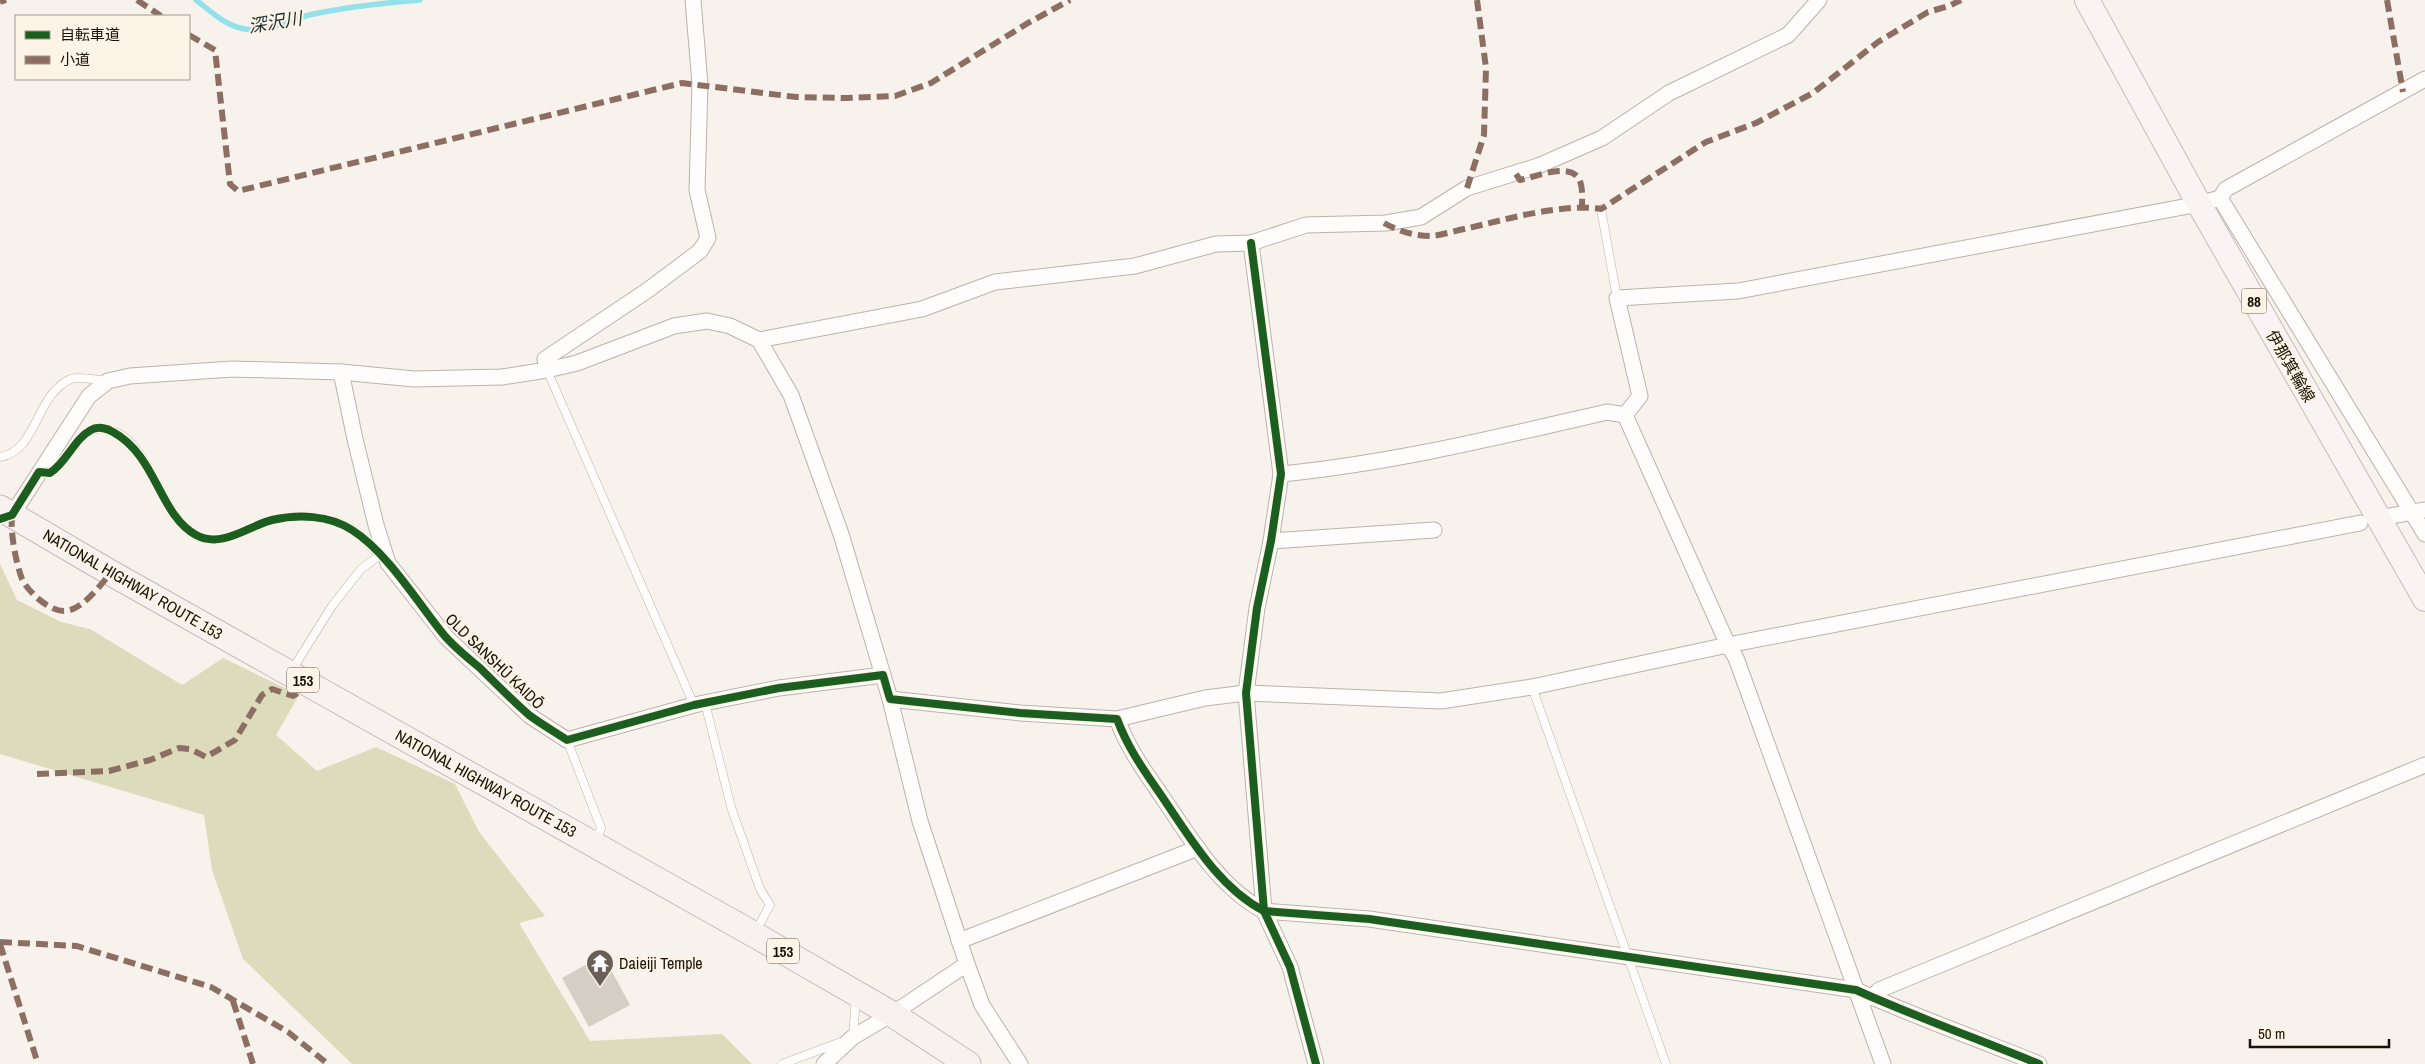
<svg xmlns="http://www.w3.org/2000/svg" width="2425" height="1064" font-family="'Archivo Narrow','Noto Sans JP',sans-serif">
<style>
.green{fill:#dcdbbc}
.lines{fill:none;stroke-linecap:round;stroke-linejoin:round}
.stream{stroke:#93e2eb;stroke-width:5.5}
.building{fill:#d5cec5}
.service-casing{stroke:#bab3ab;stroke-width:9}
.minor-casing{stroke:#bab3ab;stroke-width:17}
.primary-casing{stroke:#c6bbb7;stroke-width:26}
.trunk-casing{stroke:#c6bbb7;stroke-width:27}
.service{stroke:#fefdfc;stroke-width:8}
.minor{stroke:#fefdfc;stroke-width:15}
.primary{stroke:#f9f4f3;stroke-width:24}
.trunk{stroke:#f7f1f0;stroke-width:25}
.quiet{stroke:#8d6e63;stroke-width:6;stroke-dasharray:12 6;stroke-linecap:butt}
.cycleway-casing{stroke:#fdf3e7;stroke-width:11}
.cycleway{stroke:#1b5e20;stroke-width:8}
.labels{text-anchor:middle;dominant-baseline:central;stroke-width:4;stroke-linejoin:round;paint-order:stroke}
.shield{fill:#fdf3e7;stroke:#5e554a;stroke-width:1}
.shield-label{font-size:15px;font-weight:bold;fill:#1a1107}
.street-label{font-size:16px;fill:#1a1107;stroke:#fdf3e7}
.poi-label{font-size:16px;fill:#1a1107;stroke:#fdf3e7;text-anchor:start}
.water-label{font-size:18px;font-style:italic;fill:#1b3033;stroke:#fdf3e7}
</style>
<rect width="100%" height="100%" fill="#f8f2ec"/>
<polygon class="green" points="0,564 17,600 61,622 90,629 182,685 223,658 299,695 276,735 317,771 376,747 455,784 479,832 545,916 519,923 590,1041 722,1034 752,1064 352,1064 243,959 212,870 204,815 0,754"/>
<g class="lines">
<path class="stream" d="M196 0C211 12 226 26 245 29 266 33 289 20 309 15 345 7 383 3 420 0"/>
</g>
<polygon class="building" points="603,955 630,1005 589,1027 562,978"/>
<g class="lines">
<g class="service-casing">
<g id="service">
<polyline points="1601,209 1617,298"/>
<polyline points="547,370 694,705"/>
<path d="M0 457C38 451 35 394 71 379 79 376 96 380 106 381"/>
<path d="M39 472 50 473C69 460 80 424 106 429 150 436 160 517 197 536 220 548 247 529 269 521 294 512 330 515 353 530 364 538 373 549 383 559"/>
<polyline points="292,670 332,606 361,569 380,555"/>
<polyline points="1532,687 1666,1064"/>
<polyline points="705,703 731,807 760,889 770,905 756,931"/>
<polyline points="567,740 601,828 596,841"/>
<polyline points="853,1036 856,998"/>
<polyline points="782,1064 841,1042"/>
</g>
</g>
<g class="minor-casing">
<g id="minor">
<polyline points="2220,198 2425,534"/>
<polyline points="1251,243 1281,474 1271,541 1257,608 1246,693 1264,911 1290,967 1316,1064"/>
<polyline points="759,340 922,309 995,282 1135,266 1216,244 1251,243 1306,225 1386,223 1421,217 1467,188 1538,166 1602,138 1669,93 1788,35 1819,0"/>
<polyline points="547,370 545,359 648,290 700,251 708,238 697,190 700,84 693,0"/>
<polyline points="341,372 355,439 376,525 388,563 446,637 530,716 567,740 694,705 779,688 883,675"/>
<polyline points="1625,415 1640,396 1617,298 1738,291 2199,204 2220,198 2226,189 2425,79"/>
<polyline points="1625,415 1728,645 1736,658 1883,1064"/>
<path d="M1281 474C1392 463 1499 437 1607 412L1625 415"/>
<polyline points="2390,516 2425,510"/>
<polyline points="6,517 12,515 89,396 108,381 130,376 232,369 341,372 414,379 502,377 547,370 577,363 674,326 707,321 730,326 759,340 791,395 841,534 890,699 920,821 967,964 982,1005 1020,1064"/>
<polyline points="1271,541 1434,530"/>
<polyline points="890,699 1020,713 1117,719 1205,698 1246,693 1441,701 1532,687 1728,645 2360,523"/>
<path d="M1117 719C1129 751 1146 773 1165 801 1192 841 1220 888 1264 911L1369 919 1856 990C1916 1017 1978 1039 2039 1064"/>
<polyline points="959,941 1198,848"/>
<polyline points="1873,998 1879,990 2425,765"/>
<polyline points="824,1064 853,1037 892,1014 967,964"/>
</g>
</g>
<g class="primary-casing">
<polyline id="primary" points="2087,0 2199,204 2425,599"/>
</g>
<g class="trunk-casing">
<polyline id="trunk" points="0,508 111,573 755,935 892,1014 968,1064"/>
</g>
<use href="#service" class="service"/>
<use href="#minor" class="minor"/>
<use href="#primary" class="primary"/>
<use href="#trunk" class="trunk"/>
<g class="quiet">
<polyline points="137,0 161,16"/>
<polyline points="2387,0 2403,92"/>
<polyline points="0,2 6,0"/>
<polyline points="189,35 215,50 230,184 238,191 682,83 796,97 846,98 895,96 931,83 1028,23 1070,0"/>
<path d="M1516 174 1520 180C1535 177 1569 162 1579 179 1583 186 1582 199 1582 206"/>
<polyline points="1467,188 1484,135 1486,68 1477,0"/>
<path d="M1384 223C1398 231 1414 236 1431 236 1443 235 1457 230 1469 228 1507 219 1563 203 1601 209L1706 142 1756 123 1813 93 1878 42 1928 12 1949 6 1961 0"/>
<path d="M12 515C10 532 16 563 22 579 28 592 49 611 64 611 82 611 100 585 111 573"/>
<polyline points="37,774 109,771 150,760 179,748 190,749 206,757 235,740 262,695 272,689 293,696 311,685"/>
<polyline points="0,942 77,946 211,987 288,1032 328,1064"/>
<polyline points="0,944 38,1064"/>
<polyline points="233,1001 253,1064"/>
</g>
<g class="cycleway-casing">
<g id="cycleway">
<polyline points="1251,243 1281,474 1271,541 1257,608 1246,693 1264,911 1290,967 1316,1064"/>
<path d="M0 519 12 515 39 472 50 473C67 462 74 439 91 430 97 426 107 428 113 432 157 456 159 515 196 535 222 549 248 526 272 520 298 514 329 515 352 530 387 552 418 603 444 635 454 647 468 658 480 668 496 684 512 700 529 715 541 724 555 732 567 740L694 705 779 688 883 675 890 699 1020 713 1117 719C1129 751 1146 773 1165 801 1192 841 1220 888 1264 911L1369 919 1856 990C1916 1017 1978 1039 2039 1064"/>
</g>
</g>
<use href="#cycleway" class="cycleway"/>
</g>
<defs>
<g id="temple-pin" transform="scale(1.4375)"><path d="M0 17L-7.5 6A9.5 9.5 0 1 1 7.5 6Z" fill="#686057" stroke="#fdf3e7"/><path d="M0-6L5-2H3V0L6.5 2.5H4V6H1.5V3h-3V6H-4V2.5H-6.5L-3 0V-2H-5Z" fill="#fff"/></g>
</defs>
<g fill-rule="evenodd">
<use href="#temple-pin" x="600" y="963"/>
</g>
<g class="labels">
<g class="shield">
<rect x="2241.5" y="288.5" width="25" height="25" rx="4"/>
<rect x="287" y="667.5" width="32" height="25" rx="4"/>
<rect x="767" y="938.5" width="32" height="25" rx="4"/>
</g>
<g class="shield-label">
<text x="2254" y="301">88</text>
<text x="303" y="680">153</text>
<text x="783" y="951">153</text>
</g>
<g class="street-label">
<text transform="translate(2291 366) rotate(60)">伊那箕輪線</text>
<text transform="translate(133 584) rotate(30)">NATIONAL HIGHWAY ROUTE 153</text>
<text transform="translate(495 661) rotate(44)">OLD SANSHŪ KAIDŌ</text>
<text transform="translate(486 783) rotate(29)">NATIONAL HIGHWAY ROUTE 153</text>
</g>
<g class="poi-label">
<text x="619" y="963">Daieiji Temple</text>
</g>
<g class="water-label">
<text transform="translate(275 22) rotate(-9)">深沢川</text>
</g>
</g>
<rect x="15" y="15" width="175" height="65" fill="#fdf3e7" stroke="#a2998d"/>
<rect x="25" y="31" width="25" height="8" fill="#1b5e20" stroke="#a2998d"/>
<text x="60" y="40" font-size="15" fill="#1a1107">自転車道</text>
<rect x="25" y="56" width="25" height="8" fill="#8d6e63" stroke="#a2998d"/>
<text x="60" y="65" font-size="15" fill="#1a1107">小道</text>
<path d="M2250 1039v8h139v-8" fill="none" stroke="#1a1107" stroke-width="2.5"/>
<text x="2258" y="1039" font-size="15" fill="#1a1107" stroke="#fdf3e7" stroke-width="4" paint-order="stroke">50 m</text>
</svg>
